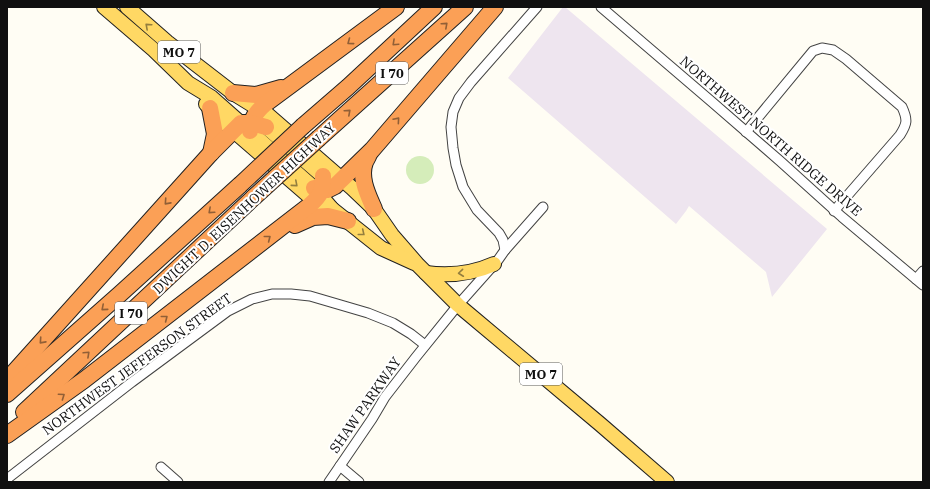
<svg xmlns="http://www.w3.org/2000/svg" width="930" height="489" font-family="'IBM Plex Serif',serif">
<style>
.industrial{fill:#eee5ef}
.green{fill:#d5edba}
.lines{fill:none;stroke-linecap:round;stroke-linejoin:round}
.minor-casing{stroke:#434343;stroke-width:11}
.primary-casing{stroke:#212121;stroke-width:16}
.motorway-casing{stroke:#212121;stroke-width:18}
.minor{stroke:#fff;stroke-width:9}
.primary{stroke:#ffd864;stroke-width:14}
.motorway{stroke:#fba056;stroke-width:16}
.motorway-bridge-casing{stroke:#212121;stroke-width:18;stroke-linecap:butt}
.motorway-bridge{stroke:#fba056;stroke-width:16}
.oneway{stroke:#915f36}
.oneway2{stroke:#937e3e}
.labels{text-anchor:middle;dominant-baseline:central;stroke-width:4;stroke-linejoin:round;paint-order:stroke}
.shield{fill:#fff;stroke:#585858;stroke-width:1}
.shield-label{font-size:13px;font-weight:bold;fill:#101010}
.street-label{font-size:14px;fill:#101010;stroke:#fff}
</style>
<rect width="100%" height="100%" fill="#fffdf4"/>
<polygon class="industrial" points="563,7 565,7 827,229 772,297 766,272 689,206 686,211 676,224 508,78"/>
<circle class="green" cx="420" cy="170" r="14"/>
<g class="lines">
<g class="minor-casing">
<g id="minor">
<polyline points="601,7 712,102 780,161 842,217 923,285"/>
<path d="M746 132 813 51 822 48 833 50 846 59 902 107C908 120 907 124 900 135L834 211"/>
<polyline points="505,250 543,207"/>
<polyline points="916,279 923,271"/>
<polyline points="340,466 359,482"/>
<polyline points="161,467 178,482"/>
<polyline points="7,479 132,382 228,311 252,299 272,294 291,294 310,296 368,313 393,323 411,334 425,345"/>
<polyline points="329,482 372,419 385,397 416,357 458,305 498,260 505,250 503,240 499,233 477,210 463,187 456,165 453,148 451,127 453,112 459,98 471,82 537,7"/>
</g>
</g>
<g class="primary-casing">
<g id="primary">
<polyline points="104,7 154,50 188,83 211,97 314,188 332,209"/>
<polyline points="127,7 167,42 233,93 267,114 352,188 374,209 392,235 418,265 458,305 600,424 667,482"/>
<polyline points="206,104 228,126 310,197 332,209 381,248 414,263"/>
<polyline points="258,120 332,184"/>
<path d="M426 273C449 276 474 273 494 264"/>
</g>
</g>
<g class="motorway-casing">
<g id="motorway">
<polyline points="233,93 256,95 281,88"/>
<polyline points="210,108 215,134 211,153"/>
<polyline points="303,126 348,87 434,7"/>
<path d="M250 131C251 119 256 112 265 104L396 7"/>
<polyline points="319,138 465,7"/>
<path d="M369 154C368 157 366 160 365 162 359 178 368 195 374 209"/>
<polyline points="314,188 327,190 335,186 372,150 495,7"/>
<polyline points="295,225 313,217 328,216 348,221"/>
<polyline points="7,380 211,153 241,123 251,123 266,127"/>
<polyline points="7,394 120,294 240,185"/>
<polyline points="24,412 254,197"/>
<path d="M7 435 84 380 310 205C321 195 323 191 323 176"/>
</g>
</g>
<use href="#minor" class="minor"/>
<use href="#primary" class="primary"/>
<use href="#motorway" class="motorway"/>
<g class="motorway-bridge-casing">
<g id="motorway-bridge">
<polyline points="240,185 303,126"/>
<polyline points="254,197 319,138"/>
</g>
</g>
<use href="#motorway-bridge" class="motorway-bridge"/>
</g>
<defs><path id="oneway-chevron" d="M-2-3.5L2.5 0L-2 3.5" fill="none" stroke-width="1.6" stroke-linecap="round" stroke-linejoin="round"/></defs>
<g class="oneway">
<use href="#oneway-chevron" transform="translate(445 25) rotate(-42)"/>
<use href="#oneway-chevron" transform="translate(350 42) rotate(143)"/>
<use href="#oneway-chevron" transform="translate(395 43) rotate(137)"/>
<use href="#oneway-chevron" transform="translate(348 112) rotate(-42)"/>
<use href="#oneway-chevron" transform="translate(397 120) rotate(-49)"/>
<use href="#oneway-chevron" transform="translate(167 202) rotate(132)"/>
<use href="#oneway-chevron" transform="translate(211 211) rotate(138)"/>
<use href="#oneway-chevron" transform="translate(268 238) rotate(-38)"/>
<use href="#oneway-chevron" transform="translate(104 308) rotate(139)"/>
<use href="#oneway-chevron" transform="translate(165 318) rotate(-38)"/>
<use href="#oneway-chevron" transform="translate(42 341) rotate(132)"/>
<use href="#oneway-chevron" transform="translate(87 354) rotate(-43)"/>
<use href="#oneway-chevron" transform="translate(62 396) rotate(-35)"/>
</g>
<g class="oneway2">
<use href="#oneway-chevron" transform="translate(148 26) rotate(-138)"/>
<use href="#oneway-chevron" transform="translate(295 184) rotate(41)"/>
<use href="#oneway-chevron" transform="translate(362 233) rotate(39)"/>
<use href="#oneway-chevron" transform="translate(461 273) rotate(174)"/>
</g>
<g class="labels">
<g class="shield">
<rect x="158" y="41" width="42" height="22" rx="3"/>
<rect x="376" y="62" width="32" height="22" rx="3"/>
<rect x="115" y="302" width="32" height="22" rx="3"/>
<rect x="520" y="363" width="42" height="22" rx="3"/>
</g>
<g class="shield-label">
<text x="179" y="52">MO 7</text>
<text x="392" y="73">I 70</text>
<text x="131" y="313">I 70</text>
<text x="541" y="374">MO 7</text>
</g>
<g class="street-label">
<text transform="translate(771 136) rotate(41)">NORTHWEST NORTH RIDGE DRIVE</text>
<text transform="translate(244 208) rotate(-43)">DWIGHT D. EISENHOWER HIGHWAY</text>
<text transform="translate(137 364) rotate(-36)">NORTHWEST JEFFERSON STREET</text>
<text transform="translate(365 405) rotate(-55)">SHAW PARKWAY</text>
</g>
</g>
<rect width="930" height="489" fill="none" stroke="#101010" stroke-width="16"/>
</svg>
